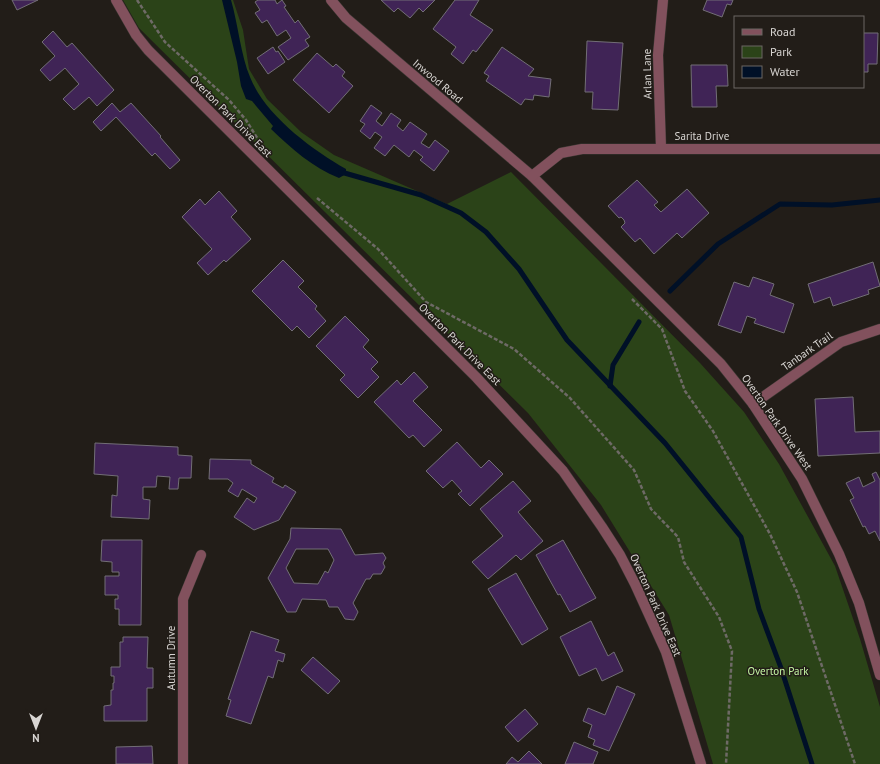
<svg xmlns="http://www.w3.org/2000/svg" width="880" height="764" font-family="'PT Sans',sans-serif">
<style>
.green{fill:#2b4318}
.water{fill:#001027}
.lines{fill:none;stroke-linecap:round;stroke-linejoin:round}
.stream{stroke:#001027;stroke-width:5}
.building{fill:#402456;stroke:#726e76;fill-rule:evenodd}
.street-casing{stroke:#3b3732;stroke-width:11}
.path{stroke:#6e6a66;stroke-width:2.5;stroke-dasharray:4 2;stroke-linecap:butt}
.street{stroke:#82515d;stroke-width:10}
.labels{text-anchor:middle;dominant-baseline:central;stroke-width:3;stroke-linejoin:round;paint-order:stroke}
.street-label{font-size:11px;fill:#d8d5d2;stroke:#221d18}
.park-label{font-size:11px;fill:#c3f5a2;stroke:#221d18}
</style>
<rect width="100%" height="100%" fill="#221d18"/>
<polygon class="green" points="123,0 233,0 243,30 249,69 267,99 301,132 334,155 447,204 511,172 700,363 744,412 779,464 835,566 860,639 880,707 880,764 713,764 669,615 601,505 528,413 139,28"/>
<path class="water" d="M222 0H231C238 24 241 56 250 77 265 115 311 149 346 169V174L339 178C313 168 291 148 271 129L273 126 252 101 246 99 241 86 237 62Z"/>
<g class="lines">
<g class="stream">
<polyline points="341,172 421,195 461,213 486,232 519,269 567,340 665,443 741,537 759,609 781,668 812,764"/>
<polyline points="670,291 718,244 780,204 832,205 880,200"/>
<polyline points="610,386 613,365 639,322"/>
</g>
</g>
<g class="building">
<polygon points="12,0 38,0 17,10"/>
<polygon points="258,0 275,0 277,4 282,0 286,6 284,7 295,23 298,20 310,37 305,40 309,46 288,60 278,47 291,38 286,30 277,36 267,20 262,23 255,13 260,10 255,2"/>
<polygon points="381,0 435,0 423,12 419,8 410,18 398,8 394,12"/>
<polygon points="455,0 479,0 470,15 493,30 476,52 473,50 463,64 451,54 456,47 433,29"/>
<polygon points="707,0 733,0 731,5 727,4 722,17 703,10"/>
<polygon points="53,31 67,47 72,43 114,90 97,106 89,97 74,110 63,99 79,84 65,68 50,81 40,70 55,56 42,42"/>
<polygon points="863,33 878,33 877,64 868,64 868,72 863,72"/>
<polygon points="587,41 623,43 618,110 592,109 593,92 585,92"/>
<polygon points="273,47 276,52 278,51 285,62 268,74 257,58"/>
<polygon points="502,47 534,69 528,76 551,79 549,97 534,95 533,100 525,99 521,105 486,81 489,76 484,73"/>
<polygon points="317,53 333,67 336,64 345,72 342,76 353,86 329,113 293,80"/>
<polygon points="691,65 727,65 728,86 716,86 717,107 692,107"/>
<polygon points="112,103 120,112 131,103 161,136 160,137 180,160 170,169 155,153 152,156 116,117 101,131 93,122"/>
<polygon points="371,105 382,113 376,121 382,126 391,113 401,120 397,126 403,131 410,122 427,134 421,143 429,148 435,140 449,151 434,171 420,160 423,157 414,150 409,157 394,145 385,156 374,148 382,137 375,132 370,139 360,131 365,124 360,121"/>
<polygon points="637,180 658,202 654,205 661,212 687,189 709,213 682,238 677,233 654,254 640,238 635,242 621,227 625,223 624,220 621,217 619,218 608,206"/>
<polygon points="219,191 237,211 231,217 251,239 226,262 224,260 208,275 197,263 212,249 182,217 200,199 205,205"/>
<polygon points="283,260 304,281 298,287 317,306 315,309 326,321 309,338 297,326 292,331 252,291"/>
<polygon points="873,262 880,286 868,290 869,294 833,306 830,297 814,303 808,284"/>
<polygon points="753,277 774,284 770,295 794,304 784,333 754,323 756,319 747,316 741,333 718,325 734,282 749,287"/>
<polygon points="345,316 369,340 363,347 378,362 371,369 379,377 358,398 340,380 345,375 316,346"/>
<polygon points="414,372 428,387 413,401 442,430 424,447 413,435 409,438 374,402 397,380 401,385"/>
<polygon points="853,397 855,432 880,431 880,453 818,456 815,399"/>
<polygon points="457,442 481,468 489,460 503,474 470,506 458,494 462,491 452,480 443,488 426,471"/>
<polygon points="95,443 178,447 178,455 192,456 191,478 179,478 178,489 169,489 170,477 157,476 156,487 143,487 143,499 150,500 149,519 111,517 112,495 117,496 118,476 94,474"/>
<polygon points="210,459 251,460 251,464 274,478 272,482 283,488 285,485 296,492 279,520 254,530 234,517 247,498 254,503 257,498 242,489 238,497 228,491 233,483 228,479 209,479"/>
<polygon points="876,472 880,480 880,541 875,531 869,534 865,526 863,527 850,500 854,498 846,483 859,477 863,487 875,481 872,474"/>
<polygon points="513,481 531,501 518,512 543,541 521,560 516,555 488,579 472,562 503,536 480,509"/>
<path d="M291 528 341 529 355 555 383 553 386 558 383 563 385 567 381 574H373L370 579H366L353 603 358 612 354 620 345 619 338 607H329L326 600 302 599 296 612H287L268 578 290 539ZM296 549H328L334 560 328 573 325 571 318 584 294 583 286 568Z"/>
<polygon points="102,540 142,540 141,625 119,625 119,609 115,609 115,599 118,599 118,595 105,595 105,576 119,576 119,572 112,572 112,562 101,561"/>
<polygon points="563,540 596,598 570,612 560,594 558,595 536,555"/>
<polygon points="516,573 548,629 522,645 488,589"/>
<polygon points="591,621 608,656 614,652 623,671 602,681 596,668 579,676 560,637"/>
<polygon points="251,631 279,640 275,651 285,654 283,662 278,660 273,678 268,676 251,724 226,716 231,700 228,699"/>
<polygon points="123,637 148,637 147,668 153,668 153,688 147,688 147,721 104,721 104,706 111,705 111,690 113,690 113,683 114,683 114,676 111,676 111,667 120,667 120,642 123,642"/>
<polygon points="313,657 340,681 328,694 301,670"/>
<polygon points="617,686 635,694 609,751 593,745 595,740 588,737 592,725 583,721 588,708 605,715"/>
<polygon points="525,709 538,724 518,742 505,727"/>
<polygon points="574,742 598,752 593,764 565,764"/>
<polygon points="152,746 153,764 116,764 116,747"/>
<polygon points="529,751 542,764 506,764 512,757 518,762"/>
</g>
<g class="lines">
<g class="street-casing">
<g id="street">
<polyline points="116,0 136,35 148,50 476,377 563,471 602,527 620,555 635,584 666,652 701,764"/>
<polyline points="331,0 346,18 532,176 721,364 753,404 802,479 839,554 859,603 880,675"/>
<polyline points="661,148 658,55 663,0"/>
<polyline points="532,176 561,153 582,149 880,149"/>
<polyline points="753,404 841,342 880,329"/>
<polyline points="183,764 183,599 201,555"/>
</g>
</g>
<g class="path">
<polyline points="137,0 165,42 229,100 246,120 259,141"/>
<polyline points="317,198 378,249 426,302 514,349 570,398 634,470 651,509 678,537 684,562 719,617 732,651 726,764"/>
<polyline points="632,299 662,329 685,391 713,431 770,534 797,592 855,764"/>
</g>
<use href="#street" class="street"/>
</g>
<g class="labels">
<g class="street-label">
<text transform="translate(647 74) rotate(-91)">Arlan Lane</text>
<text transform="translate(438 81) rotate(40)">Inwood Road</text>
<text transform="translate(231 116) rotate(45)">Overton Park Drive East</text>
<text x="702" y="136">Sarita Drive</text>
<text transform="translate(460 344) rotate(45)">Overton Park Drive East</text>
<text transform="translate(807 351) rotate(-35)">Tanbark Trail</text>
<text transform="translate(777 422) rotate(55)">Overton Park Drive West</text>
<text transform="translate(656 605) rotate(66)">Overton Park Drive East</text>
<text transform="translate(171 658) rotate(-90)">Autumn Drive</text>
</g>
<g class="park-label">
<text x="778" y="671">Overton Park</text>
</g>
</g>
<rect x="734" y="16" width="130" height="72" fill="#221d18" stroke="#6b6762"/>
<rect x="742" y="29" width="20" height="6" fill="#82515d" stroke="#6b6762"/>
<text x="770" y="36" font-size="12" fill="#d8d5d2">Road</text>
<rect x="742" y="46" width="20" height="12" fill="#2b4318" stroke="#6b6762"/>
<text x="770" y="56" font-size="12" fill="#d8d5d2">Park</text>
<rect x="742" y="66" width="20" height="12" fill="#001027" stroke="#6b6762"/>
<text x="770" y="76" font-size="12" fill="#d8d5d2">Water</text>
<g transform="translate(36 728) rotate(180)" stroke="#221d18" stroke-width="3" paint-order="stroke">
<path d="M0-3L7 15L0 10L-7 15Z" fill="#d8d5d2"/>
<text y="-6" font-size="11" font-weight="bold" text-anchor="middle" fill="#d8d5d2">N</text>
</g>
</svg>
